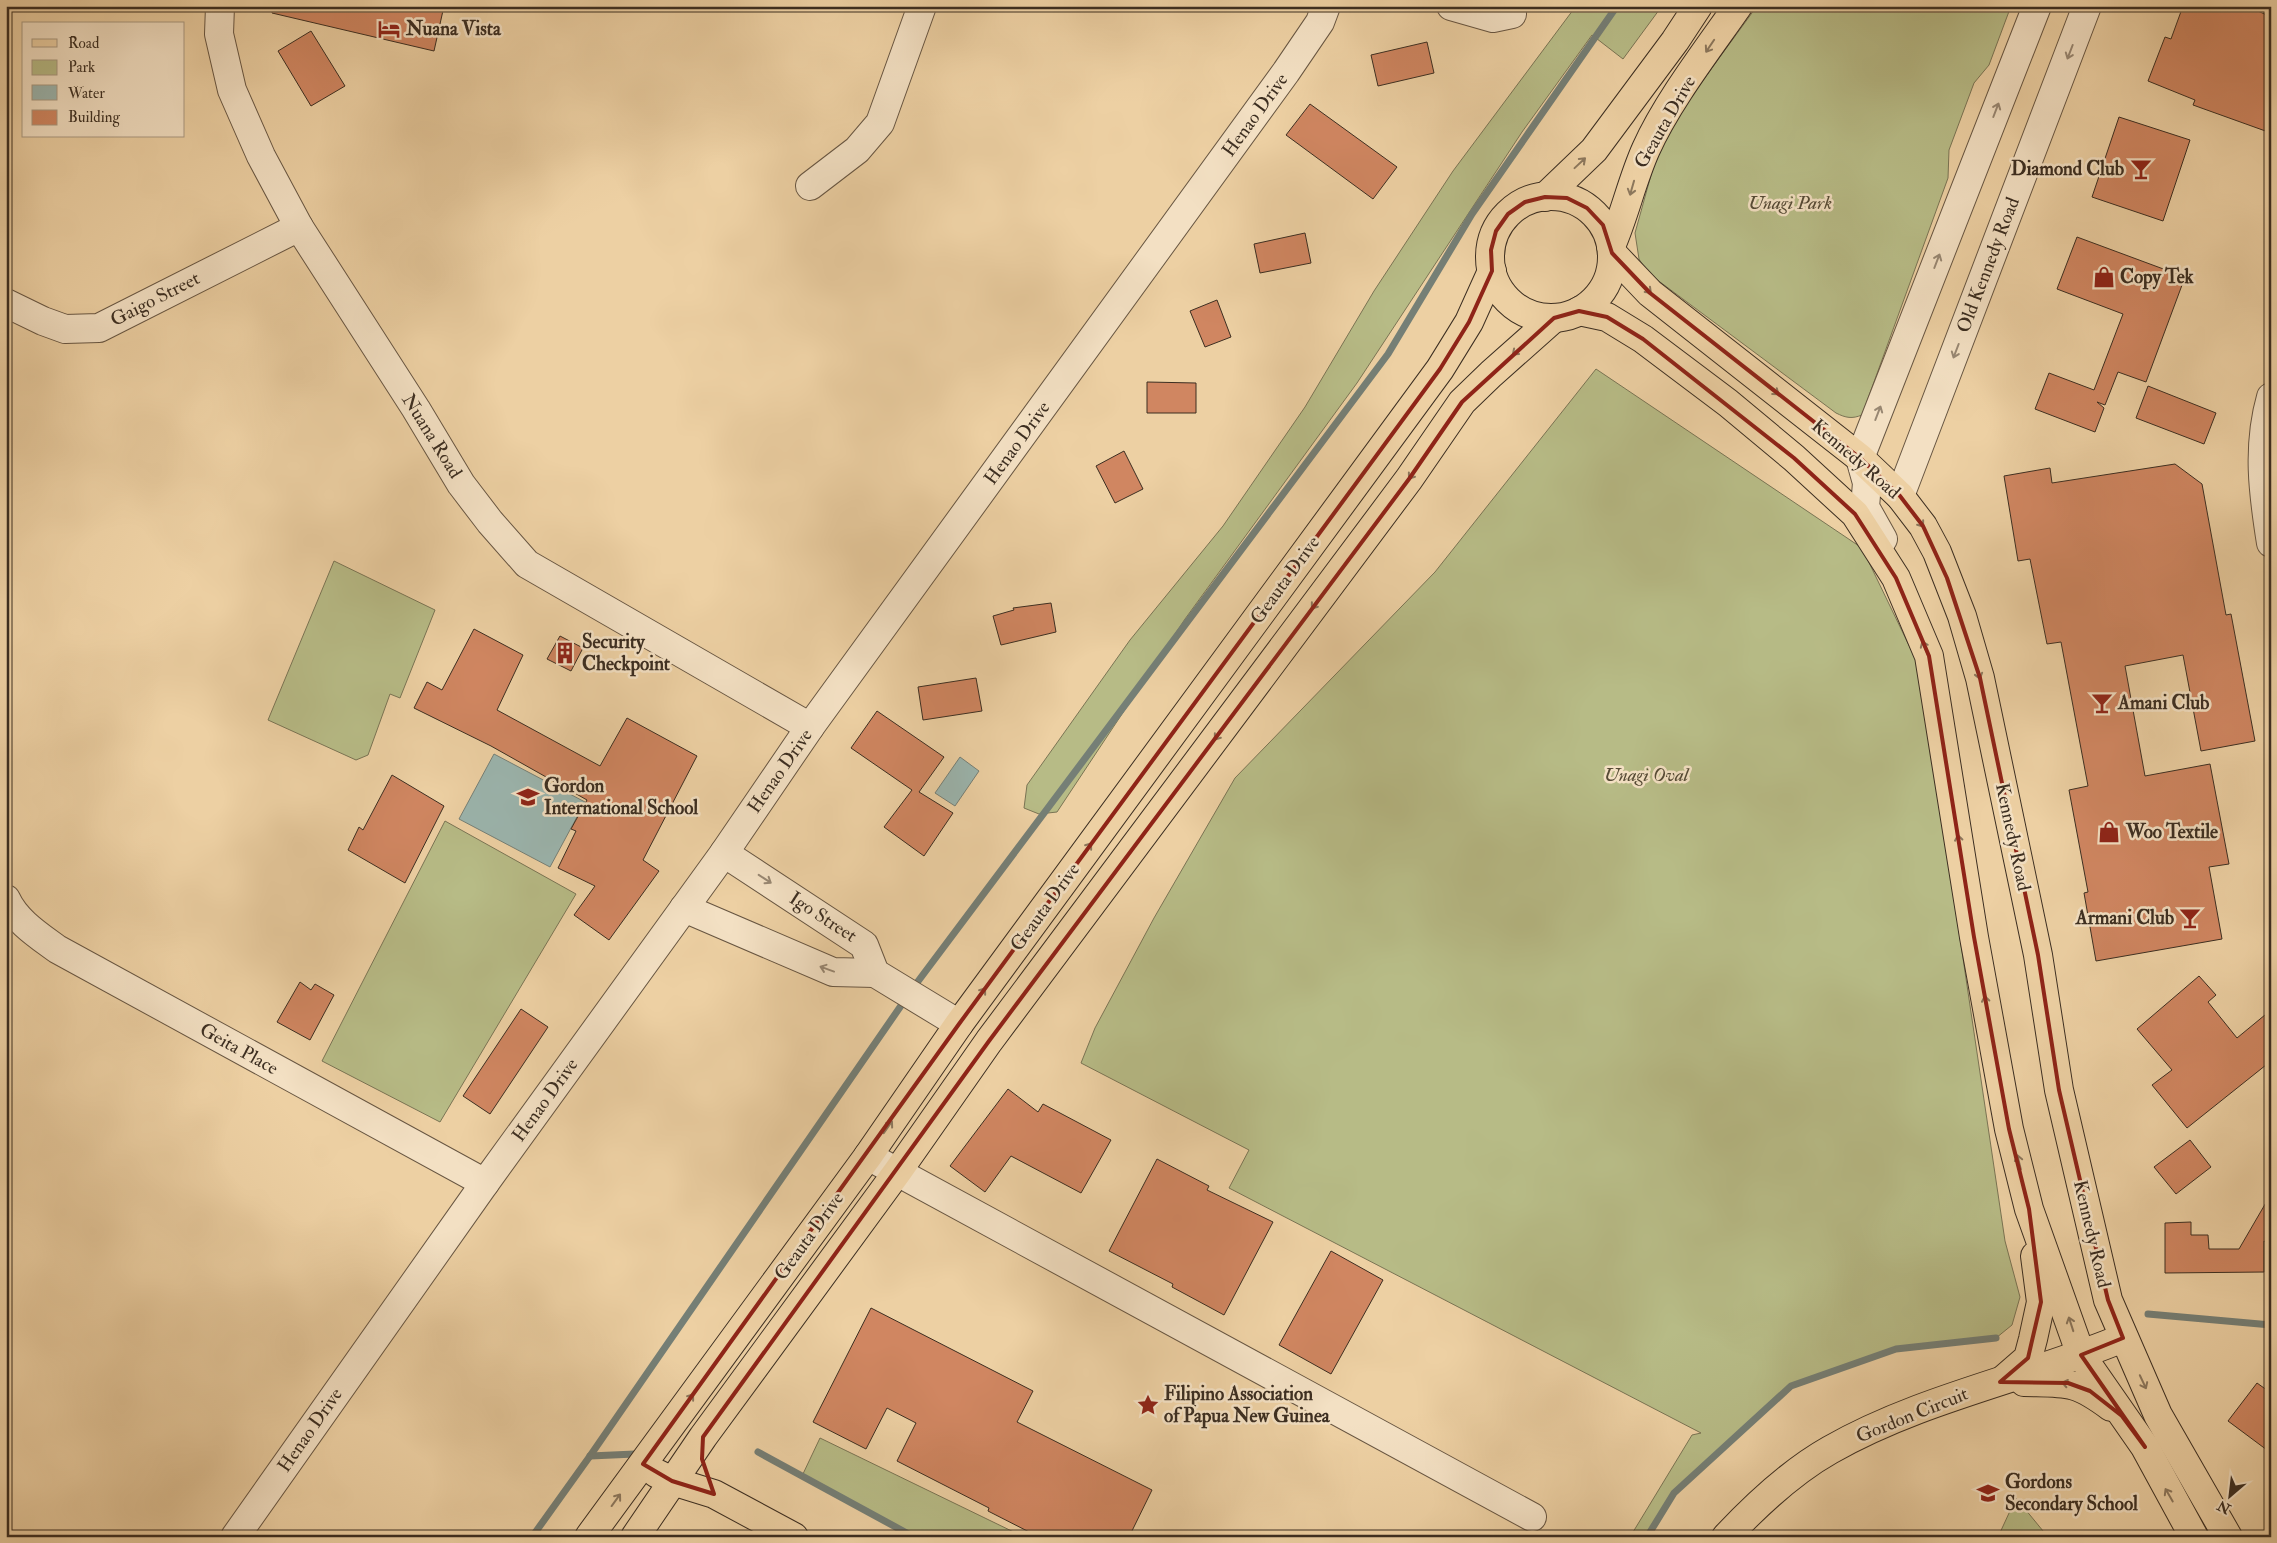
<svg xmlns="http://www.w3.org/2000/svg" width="2277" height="1543" font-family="'IM FELL Double Pica',serif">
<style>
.green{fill:#b7bb86;stroke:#7a7454}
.water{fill:#9bb5ae;stroke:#757f76}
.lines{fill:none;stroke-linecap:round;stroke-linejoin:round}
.stream{stroke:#757f76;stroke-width:7}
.building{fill:#d08661;stroke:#3c2e21}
.minor-casing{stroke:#685642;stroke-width:30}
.major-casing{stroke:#3c2e21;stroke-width:30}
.minor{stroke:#f3e0c3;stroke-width:28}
.major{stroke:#edd0a3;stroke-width:28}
.oneway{stroke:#8c775c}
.oneway2{stroke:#988772}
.marked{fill:none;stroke:#8f2418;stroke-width:4;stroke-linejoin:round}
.labels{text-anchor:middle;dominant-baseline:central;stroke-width:5;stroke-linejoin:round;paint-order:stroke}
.poi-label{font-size:19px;font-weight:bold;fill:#3c2e21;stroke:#f3e0c3;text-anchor:start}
.street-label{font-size:19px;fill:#3c2e21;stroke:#f3e0c3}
.park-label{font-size:19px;font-style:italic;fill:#554a35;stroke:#f3e0c3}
</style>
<rect width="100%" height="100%" fill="#edd0a3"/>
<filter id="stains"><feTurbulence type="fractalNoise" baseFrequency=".004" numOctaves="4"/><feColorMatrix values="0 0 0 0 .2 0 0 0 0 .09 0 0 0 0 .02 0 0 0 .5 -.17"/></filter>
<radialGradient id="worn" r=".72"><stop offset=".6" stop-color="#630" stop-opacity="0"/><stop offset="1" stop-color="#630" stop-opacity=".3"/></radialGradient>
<g class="green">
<polygon points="1576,6 1662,6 1623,59 1592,35 1522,132 1357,383 1185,619 1057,812 1039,814 1024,808 1027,785 1130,640 1223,526 1305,407 1374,291 1453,171"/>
<path d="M1757 6H2011L1989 65 1974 83 1949 150 1948 178 1862 415C1852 419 1846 418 1836 413L1648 273 1639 259 1635 233 1653 168 1674 120Z"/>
<polygon points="1596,369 1862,548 1931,691 1957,918 2005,1241 2020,1297 2012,1325 1996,1338 1896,1349 1791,1386 1674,1493 1647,1537 1630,1537 1692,1435 1701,1433 1229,1188 1249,1150 1081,1063 1095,1028 1154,918 1235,778 1435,572"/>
<polygon points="334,561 435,610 400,698 390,694 368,755 356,760 268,720"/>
<polygon points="445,821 576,894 440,1122 322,1061"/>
<polygon points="820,1438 1024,1537 914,1537 802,1476"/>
<polygon points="2016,1498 2048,1537 1998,1537"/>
</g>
<g class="water">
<polygon points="494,754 585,802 550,867 459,819"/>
<polygon points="960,757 979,771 955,806 935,793"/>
</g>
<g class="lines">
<g class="stream">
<polyline points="913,988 1388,354 1472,214 1617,6"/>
<polyline points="2148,1314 2271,1325"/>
<polyline points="758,1452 914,1537"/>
<polyline points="590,1456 635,1454"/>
<polyline points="532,1537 590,1456 907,997"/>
<polyline points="1647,1537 1674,1493 1791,1386 1896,1349 1996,1338"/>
</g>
</g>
<g class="building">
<polygon points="273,6 444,6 434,51 272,13"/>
<polygon points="2183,6 2247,6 2271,17 2271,133 2193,105 2195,100 2148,81 2165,37 2171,39"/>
<polygon points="311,31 345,86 311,106 278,51"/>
<polygon points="1427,42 1434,73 1378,86 1371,55"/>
<polygon points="1310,104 1397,167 1373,199 1286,135"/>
<polygon points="2119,117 2190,140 2163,221 2092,197"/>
<polygon points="1305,233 1311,263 1260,273 1254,244"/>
<polygon points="2077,237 2185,277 2146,382 2118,372 2105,405 2097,402 2104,408 2095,432 2035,409 2049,373 2094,390 2123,314 2057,289"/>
<polygon points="1217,300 1231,337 1205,347 1190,311"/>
<polygon points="1147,382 1196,383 1196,413 1147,413"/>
<polygon points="2148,386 2216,413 2204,444 2136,418"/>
<polygon points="1124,451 1143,489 1115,503 1096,466"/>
<polygon points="2175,464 2202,484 2226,615 2231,614 2255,741 2201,751 2183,655 2125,666 2145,776 2210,764 2229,864 2209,867 2222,939 2096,961 2084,893 2088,892 2069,790 2088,786 2061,642 2047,644 2030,559 2018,561 2004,476 2050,468 2052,483"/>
<polygon points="1051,603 1056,632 1001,645 993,616 1014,610 1013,608"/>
<polygon points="474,629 523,655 497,710 600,766 627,718 697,756 643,860 659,871 609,940 574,915 595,886 558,868 576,831 571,829 587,800 491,746 414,708 427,682 442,690"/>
<polygon points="560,636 583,648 571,671 547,659"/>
<polygon points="976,678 982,711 923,720 918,687"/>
<polygon points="877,711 944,757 919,792 953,813 924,856 884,827 912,790 851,748"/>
<polygon points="392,775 444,806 405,883 348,850 359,827 363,830"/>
<polygon points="2199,976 2216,995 2208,1002 2237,1038 2271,1010 2271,1061 2187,1128 2152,1085 2172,1070 2137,1029"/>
<polygon points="300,982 311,990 315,984 334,995 310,1040 277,1022"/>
<polygon points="521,1009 548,1027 490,1114 463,1096"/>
<polygon points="1008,1089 1038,1112 1043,1104 1111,1140 1081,1193 1011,1156 985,1192 950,1166"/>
<polygon points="2190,1140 2211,1167 2176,1194 2154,1167"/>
<polygon points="1157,1159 1209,1186 1207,1190 1273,1222 1224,1315 1172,1287 1173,1284 1109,1251"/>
<polygon points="2271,1194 2271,1245 2264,1241 2264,1272 2165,1273 2165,1223 2191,1222 2191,1235 2208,1235 2209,1249 2239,1249"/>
<polygon points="1331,1251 1383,1280 1331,1374 1279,1345"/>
<polygon points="871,1308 1033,1391 1017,1422 1152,1490 1129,1537 1039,1537 988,1511 989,1508 897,1461 916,1423 887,1408 866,1449 813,1422"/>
<polygon points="2257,1383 2271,1393 2271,1453 2228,1421"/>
</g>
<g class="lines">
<g class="minor-casing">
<g id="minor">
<polyline points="220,6 219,34 232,90 261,156 299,227 416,409 461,484 490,522 527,564 810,727"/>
<polyline points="1451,6 1493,18 1512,14"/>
<polyline points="810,186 857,150 880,123 922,6"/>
<polyline points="6,303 43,321 65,329 99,328 299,227"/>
<path d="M2271 397C2257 446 2263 493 2271 543"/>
<polyline points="1900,496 2087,6"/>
<polyline points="1883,539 1865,507 1867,483 1860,458 2037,6"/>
<polyline points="724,853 864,945 875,973 959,1024"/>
<path d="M6 899C16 921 38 935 57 949L485 1183"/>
<polyline points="684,908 833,972 875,973"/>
<polyline points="868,1156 1532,1517"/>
<polyline points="235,1537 485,1183 724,853 810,727 1286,72 1320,22 1326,6"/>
</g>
</g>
<g class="major-casing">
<g id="major">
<circle cx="1551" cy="257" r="61"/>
<polyline points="1545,197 1594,150 1675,41 1698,6"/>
<path d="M1611 246C1625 214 1632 180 1646 149 1667 102 1708 49 1738 6"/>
<polyline points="1612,253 1650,293 1860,458 1900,496 1923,526 1937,552 1962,616 1980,678 2038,955 2059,1090 2108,1300 2158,1415 2228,1537"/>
<polyline points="1579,311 1607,317 1643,339 1728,403 1794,458 1855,514 1896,578 1929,656 1974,937 2009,1129 2029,1209 2081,1355 2145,1447 2194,1537"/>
<polyline points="2005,1378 2028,1358 2033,1339 2041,1302 2035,1256"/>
<path d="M2024 1382C2067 1383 2075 1380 2111 1407"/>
<polyline points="656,1473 672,1481 714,1494 794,1537"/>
<polyline points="589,1537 868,1156 959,1024 1440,369 1469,322 1492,271"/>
<polyline points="635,1537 703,1437 898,1171 989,1041 1409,479 1462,402 1491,374 1554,318"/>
<path d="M1726 1537C1757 1504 1791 1472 1830 1450 1921 1398 2027 1378 2123 1338"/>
</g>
</g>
<use href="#minor" class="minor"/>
<use href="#major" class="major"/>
</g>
<defs><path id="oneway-shaft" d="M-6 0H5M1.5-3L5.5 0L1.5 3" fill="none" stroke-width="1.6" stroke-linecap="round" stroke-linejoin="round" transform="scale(1.25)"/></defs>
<g class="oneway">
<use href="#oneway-shaft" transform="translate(1710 46) rotate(124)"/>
<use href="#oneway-shaft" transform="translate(1580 163) rotate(-43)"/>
<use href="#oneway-shaft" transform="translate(1632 188) rotate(106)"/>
<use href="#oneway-shaft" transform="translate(1646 288) rotate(45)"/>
<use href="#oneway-shaft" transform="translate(1518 350) rotate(139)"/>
<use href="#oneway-shaft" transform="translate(1773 390) rotate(38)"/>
<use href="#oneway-shaft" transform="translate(1413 473) rotate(125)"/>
<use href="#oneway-shaft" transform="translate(1919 521) rotate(54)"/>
<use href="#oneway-shaft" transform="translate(1316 603) rotate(127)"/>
<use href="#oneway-shaft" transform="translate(1925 648) rotate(-113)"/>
<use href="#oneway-shaft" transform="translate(1978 672) rotate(74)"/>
<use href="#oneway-shaft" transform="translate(1219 734) rotate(127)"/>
<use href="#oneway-shaft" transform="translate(1959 842) rotate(-99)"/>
<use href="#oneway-shaft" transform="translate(1087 849) rotate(-54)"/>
<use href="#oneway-shaft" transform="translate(981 994) rotate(-54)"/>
<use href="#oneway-shaft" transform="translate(1986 1003) rotate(-100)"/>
<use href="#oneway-shaft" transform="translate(888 1127) rotate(-55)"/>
<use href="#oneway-shaft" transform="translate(2019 1162) rotate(-104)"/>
<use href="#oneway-shaft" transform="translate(2071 1324) rotate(-108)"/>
<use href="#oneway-shaft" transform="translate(2143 1382) rotate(65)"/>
<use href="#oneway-shaft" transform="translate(2069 1384) rotate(-168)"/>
<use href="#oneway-shaft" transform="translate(689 1400) rotate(-54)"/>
<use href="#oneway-shaft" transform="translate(2169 1495) rotate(-120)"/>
<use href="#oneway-shaft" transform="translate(616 1500) rotate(-54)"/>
</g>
<g class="oneway2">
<use href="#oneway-shaft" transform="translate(2070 52) rotate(111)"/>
<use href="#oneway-shaft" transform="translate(1996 110) rotate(-69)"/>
<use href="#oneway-shaft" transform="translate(1937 261) rotate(-69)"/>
<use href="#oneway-shaft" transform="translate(1956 351) rotate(111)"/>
<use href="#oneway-shaft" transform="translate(1878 413) rotate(-69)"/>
<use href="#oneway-shaft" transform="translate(765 879) rotate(33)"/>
<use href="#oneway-shaft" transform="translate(827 969) rotate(-160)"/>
</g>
<path class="marked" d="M1545 197 1567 198 1587 208 1603 225 1612 253 1650 293 1860 458 1900 496 1923 526 1947 578 1980 678 2038 955 2059 1090 2108 1300 2123 1338 2081 1355 2145 1447 2122 1416 2090 1391 2068 1383 2000 1382 2028 1358 2041 1302 2029 1209 2009 1129 1974 937 1929 656 1896 578 1855 514 1794 458 1643 339 1607 317 1579 311 1554 318 1462 402 1409 479 989 1041 703 1437 702 1459 714 1494 672 1481 643 1464 959 1024 1440 369 1469 322 1492 271 1491 250 1496 231 1508 214 1525 202Z"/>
<defs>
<g id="hotel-bare" transform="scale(1.725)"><path d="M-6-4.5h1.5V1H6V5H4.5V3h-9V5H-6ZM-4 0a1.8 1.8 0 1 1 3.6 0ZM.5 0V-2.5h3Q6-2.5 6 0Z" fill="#8f2418" stroke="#f3e0c3" stroke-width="2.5" paint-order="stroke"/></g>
<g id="bar-bare" transform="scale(1.725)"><path d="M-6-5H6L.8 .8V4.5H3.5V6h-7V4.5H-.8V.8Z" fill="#8f2418" stroke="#f3e0c3" stroke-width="2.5" paint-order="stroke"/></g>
<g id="shop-bare" transform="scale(1.725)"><path d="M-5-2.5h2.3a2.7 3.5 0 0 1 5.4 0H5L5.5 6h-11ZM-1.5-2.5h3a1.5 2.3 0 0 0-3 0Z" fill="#8f2418" stroke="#f3e0c3" stroke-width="2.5" paint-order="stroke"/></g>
<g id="building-bare" transform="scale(1.725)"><path d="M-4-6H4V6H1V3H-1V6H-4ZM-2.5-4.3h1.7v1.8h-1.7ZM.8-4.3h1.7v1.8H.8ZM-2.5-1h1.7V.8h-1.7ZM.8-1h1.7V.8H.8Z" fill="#8f2418" stroke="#f3e0c3" stroke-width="2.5" paint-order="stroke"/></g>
<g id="school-bare" transform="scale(1.725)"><path d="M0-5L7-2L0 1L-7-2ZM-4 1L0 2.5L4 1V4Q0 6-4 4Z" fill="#8f2418" stroke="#f3e0c3" stroke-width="2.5" paint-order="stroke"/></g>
<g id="sight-bare" transform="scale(1.725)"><path d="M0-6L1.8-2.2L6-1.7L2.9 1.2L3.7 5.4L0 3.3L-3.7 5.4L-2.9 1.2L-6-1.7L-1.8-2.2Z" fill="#8f2418" stroke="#f3e0c3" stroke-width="2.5" paint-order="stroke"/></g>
</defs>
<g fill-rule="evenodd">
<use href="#hotel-bare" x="389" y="29"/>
<use href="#bar-bare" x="2141" y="169"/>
<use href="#shop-bare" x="2104" y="277"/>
<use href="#building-bare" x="565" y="653"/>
<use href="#bar-bare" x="2102" y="703"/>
<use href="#school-bare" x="528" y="797"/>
<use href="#shop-bare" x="2109" y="832"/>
<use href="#bar-bare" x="2190" y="918"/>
<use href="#sight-bare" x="1148" y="1405"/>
<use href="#school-bare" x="1988" y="1493"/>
</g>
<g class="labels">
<g class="poi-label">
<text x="406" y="29">Nuana Vista</text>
<text x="2124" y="169" text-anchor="end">Diamond Club</text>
<text x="2120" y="277">Copy Tek</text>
<text x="582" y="642">Security<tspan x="582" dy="22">Checkpoint</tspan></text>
<text x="2118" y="703">Amani Club</text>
<text x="544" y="786">Gordon<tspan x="544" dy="22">International School</tspan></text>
<text x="2126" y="832">Woo Textile</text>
<text x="2174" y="918" text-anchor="end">Armani Club</text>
<text x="1164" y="1394">Filipino Association<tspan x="1164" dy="22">of Papua New Guinea</tspan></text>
<text x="2005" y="1482">Gordons<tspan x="2005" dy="22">Secondary School</tspan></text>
</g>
<g class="street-label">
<text transform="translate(1255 115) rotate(-54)">Henao Drive</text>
<text transform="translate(1665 122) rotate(-60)">Geauta Drive</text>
<text transform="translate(1988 265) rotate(-69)">Old Kennedy Road</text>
<text transform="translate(155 299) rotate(-27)">Gaigo Street</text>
<text transform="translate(432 436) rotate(58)">Nuana Road</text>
<text transform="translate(1017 443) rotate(-54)">Henao Drive</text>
<text transform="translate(1856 459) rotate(41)">Kennedy Road</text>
<text transform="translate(1285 580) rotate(-54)">Geauta Drive</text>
<text transform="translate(780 771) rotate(-55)">Henao Drive</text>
<text transform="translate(2013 837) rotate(78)">Kennedy Road</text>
<text transform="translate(1045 907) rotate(-54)">Geauta Drive</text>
<text transform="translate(823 917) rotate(33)">Igo Street</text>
<text transform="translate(239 1049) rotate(29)">Geita Place</text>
<text transform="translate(545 1100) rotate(-54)">Henao Drive</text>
<text transform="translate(2092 1234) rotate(77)">Kennedy Road</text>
<text transform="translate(809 1236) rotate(-54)">Geauta Drive</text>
<text transform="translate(1912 1415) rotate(-22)">Gordon Circuit</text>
<text transform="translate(310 1430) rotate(-55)">Henao Drive</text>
</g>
<g class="park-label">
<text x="1790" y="203">Unagi Park</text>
<text x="1646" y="775">Unagi Oval</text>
</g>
</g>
<rect width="2277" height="1543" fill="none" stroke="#edd0a3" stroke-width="25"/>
<rect x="8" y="8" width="2262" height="1528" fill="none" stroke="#3c2e21" stroke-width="2.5"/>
<rect x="12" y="12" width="2252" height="1518" fill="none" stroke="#3c2e21"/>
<rect x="22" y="22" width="162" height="115" fill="#f3e0c3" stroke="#aa9982"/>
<rect x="32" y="39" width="25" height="8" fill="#edd0a3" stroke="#aa9982"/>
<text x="68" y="48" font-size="15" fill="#3c2e21">Road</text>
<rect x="32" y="60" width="25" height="15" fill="#b7bb86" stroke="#aa9982"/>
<text x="68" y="72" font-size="15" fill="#3c2e21">Park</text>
<rect x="32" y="85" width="25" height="15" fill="#9bb5ae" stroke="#aa9982"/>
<text x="68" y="98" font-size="15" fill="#3c2e21">Water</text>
<rect x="32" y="110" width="25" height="15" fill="#d08661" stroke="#aa9982"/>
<text x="68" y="122" font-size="15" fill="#3c2e21">Building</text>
<g transform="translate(2230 1496) rotate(208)" stroke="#f3e0c3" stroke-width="4" paint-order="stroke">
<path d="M0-4L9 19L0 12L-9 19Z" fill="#3c2e21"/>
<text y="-8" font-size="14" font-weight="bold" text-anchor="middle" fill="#3c2e21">N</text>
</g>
<rect width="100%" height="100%" filter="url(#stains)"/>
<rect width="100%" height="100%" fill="url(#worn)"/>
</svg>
